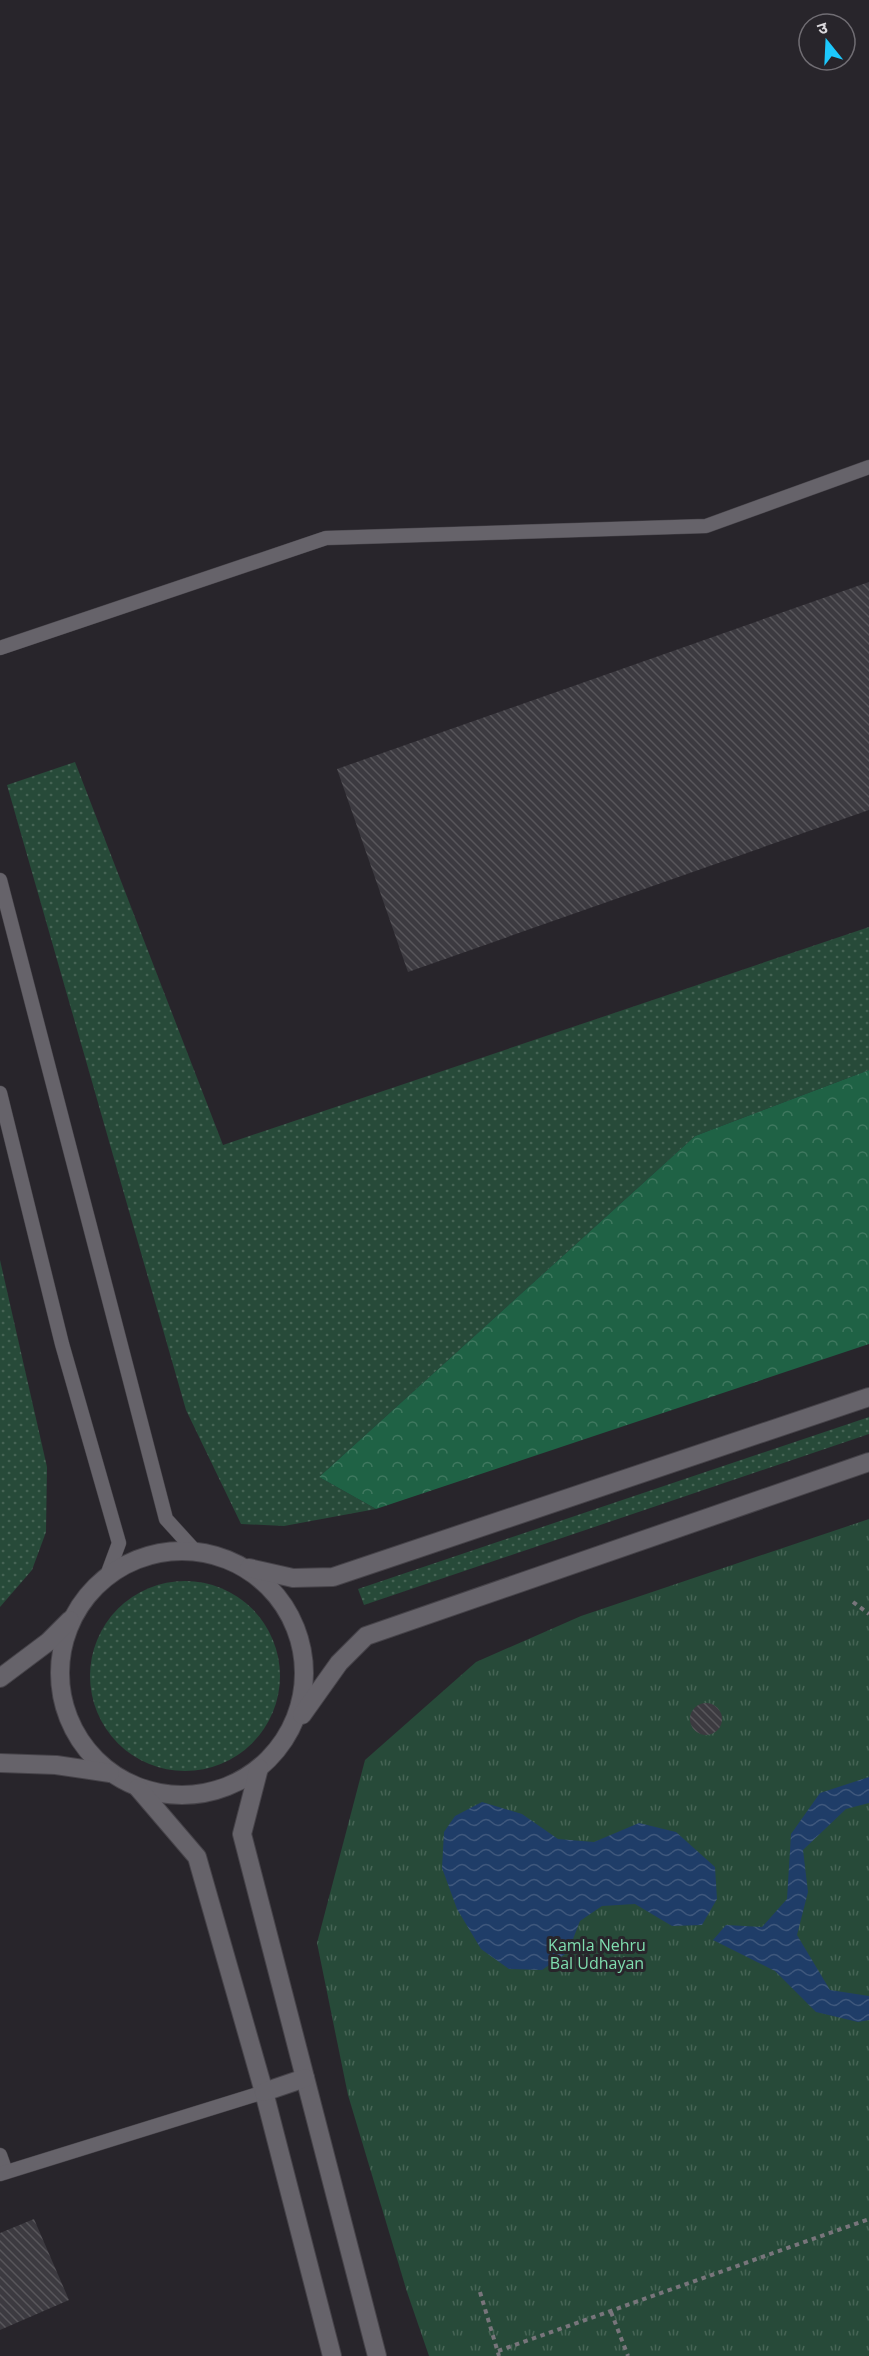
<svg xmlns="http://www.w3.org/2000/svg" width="869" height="2356" font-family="'Open Sans','Noto Sans Devanagari',sans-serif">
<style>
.grass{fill:url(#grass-dots)}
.forest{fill:url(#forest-crowns)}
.park{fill:url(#park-tufts)}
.water{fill:url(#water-waves)}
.building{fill:url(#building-back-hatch)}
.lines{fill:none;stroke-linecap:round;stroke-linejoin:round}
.lane-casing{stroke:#464349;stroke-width:15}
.secondary-casing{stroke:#464349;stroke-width:20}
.path{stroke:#78757b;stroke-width:4;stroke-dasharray:4.5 4.5;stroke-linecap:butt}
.lane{stroke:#66636a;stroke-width:14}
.secondary{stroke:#66636a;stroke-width:18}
.labels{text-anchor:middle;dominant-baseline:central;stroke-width:6;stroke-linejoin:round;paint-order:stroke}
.park-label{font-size:16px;fill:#7fddaf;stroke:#28252b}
</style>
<defs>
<pattern id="grass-dots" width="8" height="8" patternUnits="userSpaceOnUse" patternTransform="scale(1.5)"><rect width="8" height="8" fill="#274a39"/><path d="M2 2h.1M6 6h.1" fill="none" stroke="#466455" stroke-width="1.8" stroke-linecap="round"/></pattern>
<pattern id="forest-crowns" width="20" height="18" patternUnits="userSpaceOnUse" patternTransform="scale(1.5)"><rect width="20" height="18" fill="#1f6245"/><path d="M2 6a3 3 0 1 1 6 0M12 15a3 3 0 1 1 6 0" fill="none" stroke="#3f785f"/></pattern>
<pattern id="park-tufts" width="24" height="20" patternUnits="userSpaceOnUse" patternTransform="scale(1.5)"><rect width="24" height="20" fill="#274a39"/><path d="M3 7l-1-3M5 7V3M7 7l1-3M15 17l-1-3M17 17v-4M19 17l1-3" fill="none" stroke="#466455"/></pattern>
<pattern id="water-waves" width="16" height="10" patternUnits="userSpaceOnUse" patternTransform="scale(1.5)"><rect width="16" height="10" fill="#1f3d68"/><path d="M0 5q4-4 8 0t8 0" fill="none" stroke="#3f587d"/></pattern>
<pattern id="building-back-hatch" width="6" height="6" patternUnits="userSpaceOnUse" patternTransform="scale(1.5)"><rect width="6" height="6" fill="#3c3a40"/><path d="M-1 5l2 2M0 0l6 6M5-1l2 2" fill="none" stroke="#58565b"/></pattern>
</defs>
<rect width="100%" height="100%" fill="#28252b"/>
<g class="grass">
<polygon points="75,762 223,1145 869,927 869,1070 695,1136 319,1477 376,1509 284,1526 241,1524 186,1410 7,785"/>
<polygon points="0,1260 47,1467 46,1532 32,1570 0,1607"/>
<polygon points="869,1417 869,1434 364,1605 358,1589"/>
<circle cx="185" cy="1676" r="95"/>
</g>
<polygon class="forest" points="869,1070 869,1344 376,1509 319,1477 695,1136"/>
<polygon class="park" points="869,1519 869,2356 429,2356 407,2292 348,2095 317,1943 365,1760 476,1662 581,1616"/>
<g class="water">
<polygon points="869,1777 869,1803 846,1809 803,1850 808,1892 797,1935 830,1990 869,1996 869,2020 858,2022 816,2012 775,1971 713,1940 726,1925 762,1927 787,1899 791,1834 820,1793"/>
<polygon points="482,1802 522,1814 558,1839 594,1842 639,1823 676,1832 715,1867 717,1899 702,1925 672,1926 635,1904 602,1906 580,1921 568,1952 542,1970 509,1969 481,1949 457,1909 442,1868 444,1832 455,1816"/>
</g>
<g class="building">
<polygon points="869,582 869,810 408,972 337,769"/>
<circle cx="706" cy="1719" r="16"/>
<polygon points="34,2219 69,2300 0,2330 0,2233"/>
</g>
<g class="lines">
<g class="lane-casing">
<g id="lane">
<polyline points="0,648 326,538 706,526 869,467"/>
<polyline points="0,880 166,1519 196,1552"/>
<polyline points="0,1093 62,1344 119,1543 106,1578"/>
<polyline points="0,2155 6,2172"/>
<polyline points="0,2174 264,2092"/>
</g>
</g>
<g class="secondary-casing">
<g id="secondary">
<circle cx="182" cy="1673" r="122"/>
<polyline points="249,1568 293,1578 333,1577 869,1397"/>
<polyline points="0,1678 48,1642 70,1620"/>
<polyline points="302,1715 339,1663 366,1636 869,1462"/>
<polyline points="0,1763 56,1765 110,1773"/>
<polyline points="259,1768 242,1834 377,2356"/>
<polyline points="138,1788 197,1857 264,2092 332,2356"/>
<polyline points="264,2092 305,2078"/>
</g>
</g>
<g class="path">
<polyline points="853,1602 869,1614"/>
<polyline points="480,2292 499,2356"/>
<polyline points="611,2312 628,2356"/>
<polyline points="498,2351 869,2219"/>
</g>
<use href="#lane" class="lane"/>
<use href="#secondary" class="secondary"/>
</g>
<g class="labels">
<g class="park-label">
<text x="597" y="1945">Kamla Nehru<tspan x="597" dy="18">Bal Udhayan</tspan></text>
</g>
</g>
<g transform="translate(827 42) rotate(342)"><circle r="28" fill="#28252b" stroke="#706d73" stroke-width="1.5"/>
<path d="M0-4.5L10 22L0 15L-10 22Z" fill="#1dc9fd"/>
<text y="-9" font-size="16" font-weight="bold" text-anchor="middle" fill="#dcdade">उ</text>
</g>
</svg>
